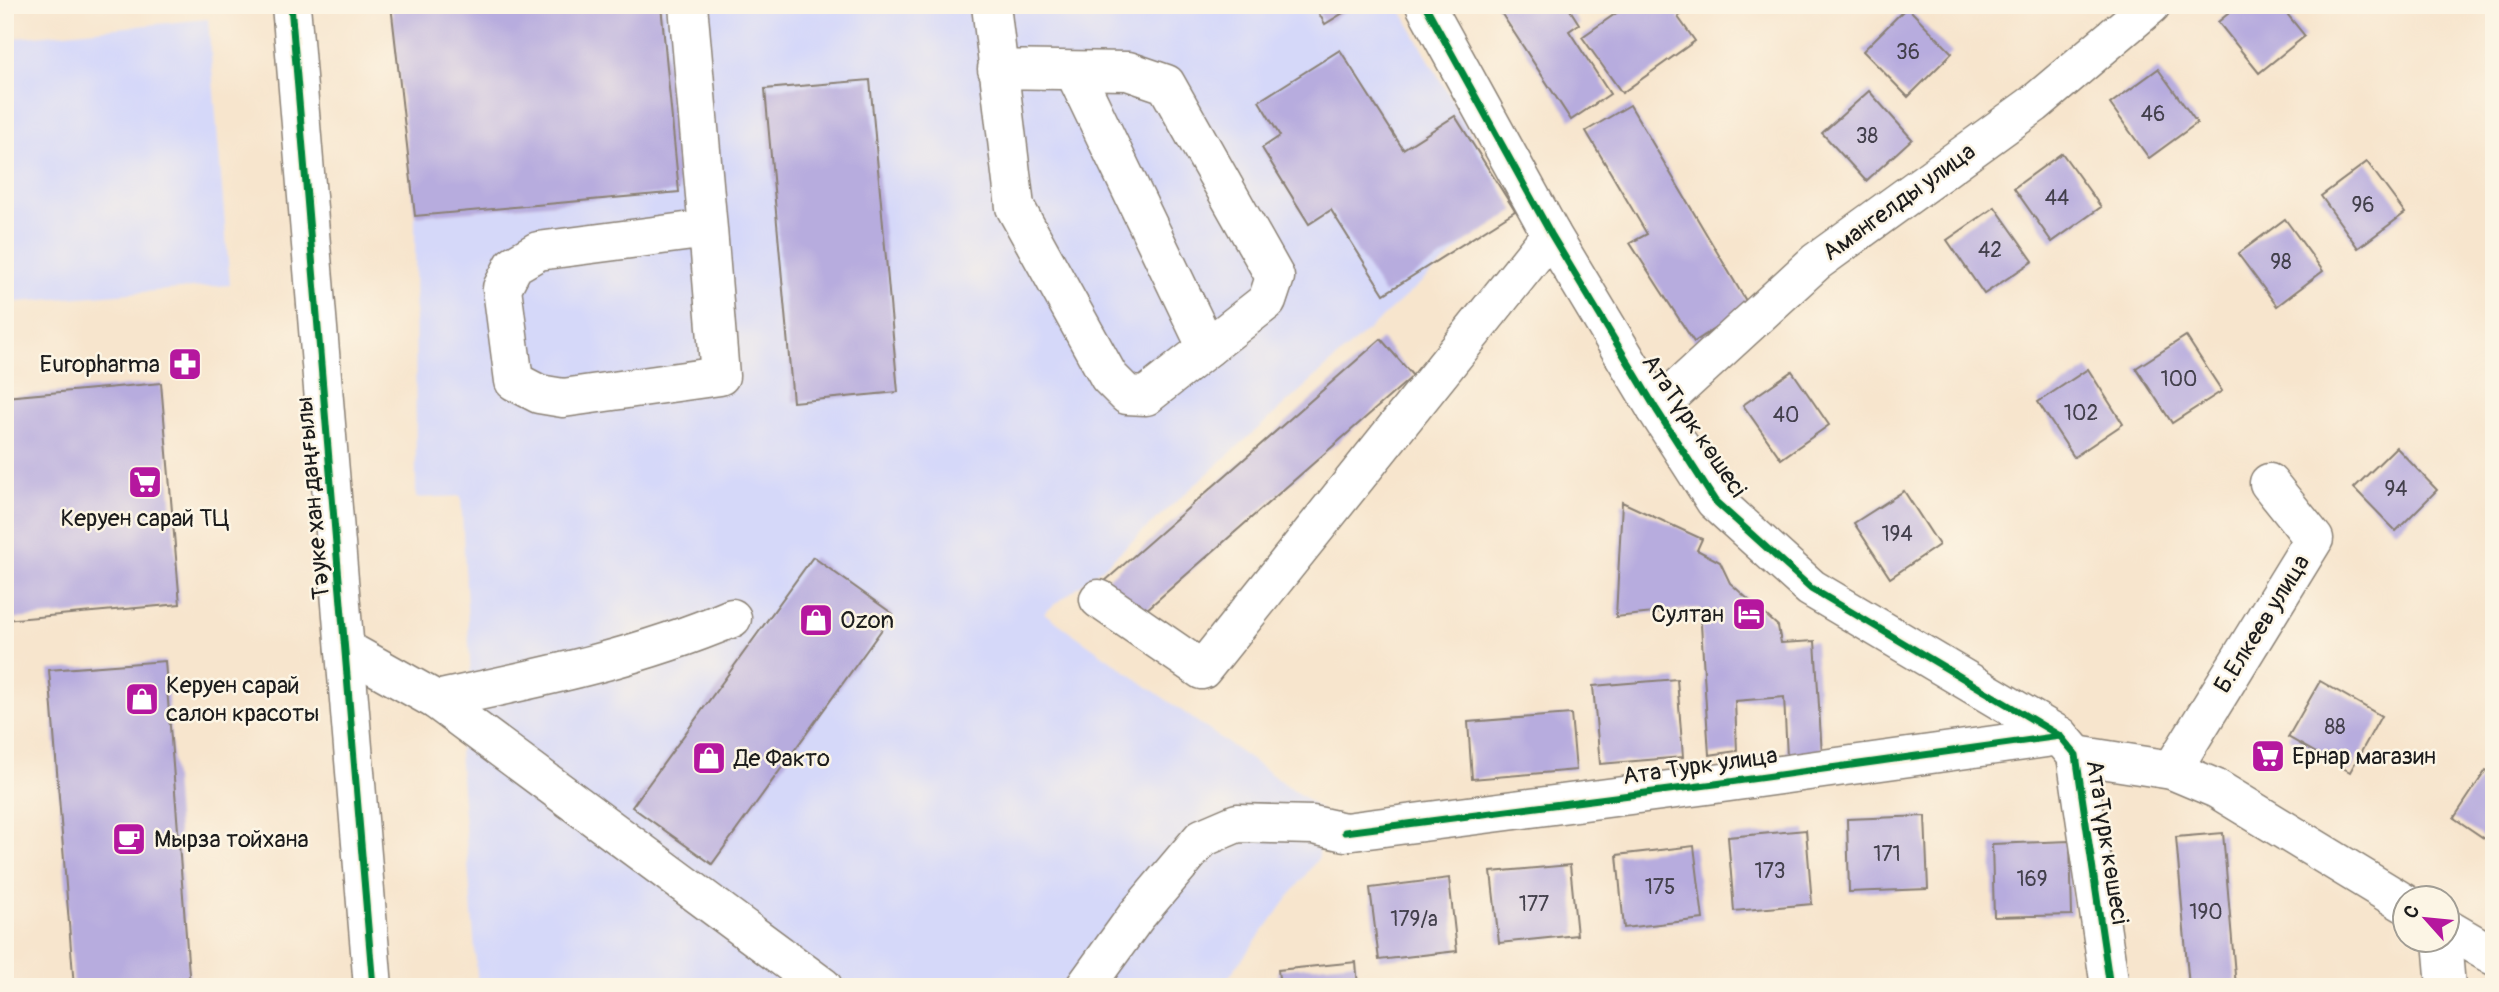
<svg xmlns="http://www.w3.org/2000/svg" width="2499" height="992" font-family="Pangolin,sans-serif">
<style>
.built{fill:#d5d8f9}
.building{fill:#b7acde}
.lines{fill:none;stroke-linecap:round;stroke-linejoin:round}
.minor-casing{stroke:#8a8074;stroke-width:41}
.minor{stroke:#fff;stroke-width:38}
.cycleway-casing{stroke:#fcf5e5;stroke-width:11}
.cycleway{stroke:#00873e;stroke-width:7}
.labels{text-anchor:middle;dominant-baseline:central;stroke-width:5;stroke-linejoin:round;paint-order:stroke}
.number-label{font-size:21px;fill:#43404c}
.street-label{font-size:24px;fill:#1c1c1c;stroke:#fcf5e5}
.poi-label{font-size:24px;fill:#1c1c1c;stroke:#fcf5e5;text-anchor:start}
</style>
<rect width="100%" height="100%" fill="#fcf5e5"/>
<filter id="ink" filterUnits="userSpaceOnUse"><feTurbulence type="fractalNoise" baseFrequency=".0143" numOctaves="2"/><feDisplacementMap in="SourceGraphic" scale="14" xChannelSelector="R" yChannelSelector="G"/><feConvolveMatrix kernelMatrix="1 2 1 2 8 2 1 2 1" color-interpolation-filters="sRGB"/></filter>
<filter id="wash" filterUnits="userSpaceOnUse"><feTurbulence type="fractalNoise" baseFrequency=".00686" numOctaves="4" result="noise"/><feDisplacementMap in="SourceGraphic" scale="28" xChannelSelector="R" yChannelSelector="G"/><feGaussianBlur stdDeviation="1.57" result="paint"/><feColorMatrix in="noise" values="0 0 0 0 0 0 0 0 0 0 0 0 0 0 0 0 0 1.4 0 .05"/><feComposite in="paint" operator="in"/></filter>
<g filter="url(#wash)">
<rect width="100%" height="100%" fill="#f7e5cd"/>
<g class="built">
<polygon points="661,5 1398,5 1510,203 1101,569 1044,613 1320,809 1319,857 1221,987 478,987 459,752 472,697 461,496 416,498 415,216 679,192"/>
<polygon points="208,19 230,285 5,303 5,39"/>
</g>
<g id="blocks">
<g class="building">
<polygon points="391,5 661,5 679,192 415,216"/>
<polygon points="1314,5 1356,5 1325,24"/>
<polygon points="1496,5 1567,5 1579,24 1569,31 1610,94 1571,120"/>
<polygon points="1628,5 1694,5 1678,17 1695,41 1622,93 1582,37"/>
<polygon points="2239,5 2280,5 2305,36 2259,73 2218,22"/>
<polygon points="1907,7 1952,53 1908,97 1863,51"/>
<polygon points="1340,50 1403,149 1455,116 1515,211 1384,294 1331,210 1309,224 1262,148 1280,136 1259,101"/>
<polygon points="2158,69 2197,123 2149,158 2110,104"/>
<polygon points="870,80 898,392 793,402 765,89"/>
<polygon points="1869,91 1912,139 1866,181 1822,133"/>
<polygon points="1630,105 1749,306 1694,342 1630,243 1647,234 1586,131"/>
<polygon points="2062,153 2101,207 2052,242 2014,188"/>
<polygon points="2367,162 2405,213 2358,248 2321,196"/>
<polygon points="1995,207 2033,261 1984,294 1947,240"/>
<polygon points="2285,219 2323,271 2277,306 2238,254"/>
<polygon points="2186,336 2222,391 2172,423 2136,368"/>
<polygon points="1381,339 1413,376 1137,618 1105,581"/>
<polygon points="2088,369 2123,424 2074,457 2038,402"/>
<polygon points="1792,371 1829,425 1781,459 1743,405"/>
<polygon points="161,383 180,604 5,620 5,397"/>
<polygon points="2396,447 2437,490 2396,531 2354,488"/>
<polygon points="1904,491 1939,545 1890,578 1854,523"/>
<polygon points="1622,502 1702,539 1697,550 1720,562 1730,583 1778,626 1781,643 1815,641 1822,755 1787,757 1784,697 1735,701 1737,751 1709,755 1700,608 1616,617"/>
<polygon points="813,557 893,614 712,864 632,807"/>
<polygon points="165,661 190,987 74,987 49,670"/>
<polygon points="1677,679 1683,757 1600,764 1593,686"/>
<polygon points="2320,681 2381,716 2350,772 2288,737"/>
<polygon points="1571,714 1576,770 1472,779 1468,722"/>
<polygon points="2486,770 2494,775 2494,845 2454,818"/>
<polygon points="1925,816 1928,889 1849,892 1847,819"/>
<polygon points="1806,830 1812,904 1734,911 1728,837"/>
<polygon points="2223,833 2236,987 2189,987 2176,837"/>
<polygon points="2070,841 2072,915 1994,917 1992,844"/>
<polygon points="1694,846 1703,919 1624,928 1617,855"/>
<polygon points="1570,865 1577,935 1499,943 1491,872"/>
<polygon points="1449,878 1457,951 1379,960 1370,888"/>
<polygon points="1356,962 1358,987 1280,987 1278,970"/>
</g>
</g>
</g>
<g filter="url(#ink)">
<use href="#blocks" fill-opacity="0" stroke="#8a8074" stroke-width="2"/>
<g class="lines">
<g class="minor-casing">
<g id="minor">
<polyline points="291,5 373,987"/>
<polyline points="688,5 708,229 538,251 514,265 502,288 514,381 539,394 563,398 720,376 708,229"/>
<polyline points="991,5 1015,207 1109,377 1127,395 1146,396 1267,301 1275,277 1166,84 1128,71 997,69"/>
<polyline points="1425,5 1551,234 1656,409 1715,501 1811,588 2060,736 2076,755 2110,987"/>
<polyline points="1074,71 1207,348"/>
<polyline points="1656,409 1816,262 2034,104 2151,5"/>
<polyline points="1099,599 1202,670 1551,234"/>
<polyline points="345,649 436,700 823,987"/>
<path d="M436 700C539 678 635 659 732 618"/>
<polyline points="2076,755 2172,770 2217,789 2404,903"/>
<polyline points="2172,770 2314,539 2269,483"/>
<polyline points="2446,928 2494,956"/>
<polyline points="2442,940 2446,987"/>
<polyline points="1085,987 1137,915 1202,838 1237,823 1313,825 1345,832 1715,784 2060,736"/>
</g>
</g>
<use href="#minor" class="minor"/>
<g class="cycleway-casing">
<g id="cycleway">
<polyline points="291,5 373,987"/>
<polyline points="1425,5 1551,234 1656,409 1715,501 1811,588 2060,736 2076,755 2110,987"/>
<polyline points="1345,832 1715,784 2060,736"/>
</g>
</g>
<use href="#cycleway" class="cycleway"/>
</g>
</g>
<defs>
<g id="pharmacy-square" transform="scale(1.75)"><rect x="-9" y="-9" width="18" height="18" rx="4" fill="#b5179e" stroke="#fcf5e5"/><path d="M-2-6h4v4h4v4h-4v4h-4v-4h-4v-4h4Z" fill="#fff"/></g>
<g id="supermarket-square" transform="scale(1.75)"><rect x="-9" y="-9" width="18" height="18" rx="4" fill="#b5179e" stroke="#fcf5e5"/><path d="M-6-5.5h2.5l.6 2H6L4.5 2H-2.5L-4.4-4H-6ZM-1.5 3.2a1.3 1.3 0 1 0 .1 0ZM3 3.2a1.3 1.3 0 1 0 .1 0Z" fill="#fff"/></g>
<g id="hotel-square" transform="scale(1.75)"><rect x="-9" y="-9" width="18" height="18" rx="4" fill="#b5179e" stroke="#fcf5e5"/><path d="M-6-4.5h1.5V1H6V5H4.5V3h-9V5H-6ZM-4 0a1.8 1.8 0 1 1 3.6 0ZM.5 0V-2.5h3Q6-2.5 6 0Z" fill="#fff"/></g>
<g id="shop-square" transform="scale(1.75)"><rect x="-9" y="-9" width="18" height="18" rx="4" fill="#b5179e" stroke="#fcf5e5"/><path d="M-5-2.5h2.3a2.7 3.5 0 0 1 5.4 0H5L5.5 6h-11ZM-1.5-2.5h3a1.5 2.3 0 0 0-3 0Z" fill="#fff"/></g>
<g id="cafe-square" transform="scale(1.75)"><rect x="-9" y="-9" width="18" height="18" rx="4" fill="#b5179e" stroke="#fcf5e5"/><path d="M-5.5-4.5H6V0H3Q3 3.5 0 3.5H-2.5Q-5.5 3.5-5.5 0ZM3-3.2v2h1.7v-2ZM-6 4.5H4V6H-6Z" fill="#fff"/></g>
</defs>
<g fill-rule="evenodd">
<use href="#pharmacy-square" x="185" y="364"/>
<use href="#supermarket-square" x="145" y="482"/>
<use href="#hotel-square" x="1749" y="614"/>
<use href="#shop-square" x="816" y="620"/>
<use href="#shop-square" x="142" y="699"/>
<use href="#supermarket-square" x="2268" y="756"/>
<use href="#shop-square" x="709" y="758"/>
<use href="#cafe-square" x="129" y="839"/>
</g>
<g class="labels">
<g class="number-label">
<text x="1908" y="52">36</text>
<text x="2153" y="114">46</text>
<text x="1867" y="136">38</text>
<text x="2057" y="198">44</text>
<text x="2363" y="205">96</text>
<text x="1990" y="250">42</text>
<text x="2281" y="262">98</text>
<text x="2179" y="379">100</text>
<text x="2081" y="413">102</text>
<text x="1786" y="415">40</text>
<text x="2396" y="489">94</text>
<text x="1897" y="534">194</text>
<text x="2335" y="727">88</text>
<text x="1887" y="854">171</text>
<text x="1770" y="871">173</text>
<text x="2032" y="879">169</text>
<text x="1660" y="887">175</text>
<text x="1534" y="904">177</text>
<text x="2206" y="912">190</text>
<text x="1414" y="919">179/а</text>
</g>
<g class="street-label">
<text transform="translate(1899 202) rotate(-36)">Амангелды улица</text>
<text transform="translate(1694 426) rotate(56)">АтаТүрк көшесі</text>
<text transform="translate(313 498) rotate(-95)">Тәуке хан даңғылы</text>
<text transform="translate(2262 624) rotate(-58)">Б.Елкеев улица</text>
<text transform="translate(1700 766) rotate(-8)">Ата Турк улица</text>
<text transform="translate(2107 842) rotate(81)">АтаТүрк көшесі</text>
</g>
<g class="poi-label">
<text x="160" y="364" text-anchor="end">Europharma</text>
<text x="145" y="518" text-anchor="middle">Керуен сарай ТЦ</text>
<text x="1724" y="614" text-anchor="end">Султан</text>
<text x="840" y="620">Ozon</text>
<text x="166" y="685">Керуен сарай<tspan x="166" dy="28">салон красоты</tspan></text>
<text x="2292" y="756">Ернар магазин</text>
<text x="734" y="758">Де Факто</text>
<text x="154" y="839">Мырза тойхана</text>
</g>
</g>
<rect width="2499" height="992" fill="none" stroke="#fcf5e5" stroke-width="28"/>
<g transform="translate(2426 919) rotate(297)"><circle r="33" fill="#fcf5e5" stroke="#a29e95" stroke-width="2"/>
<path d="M0-5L12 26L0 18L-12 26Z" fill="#b5179e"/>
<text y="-10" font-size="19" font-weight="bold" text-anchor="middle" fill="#1c1c1c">С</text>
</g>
</svg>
